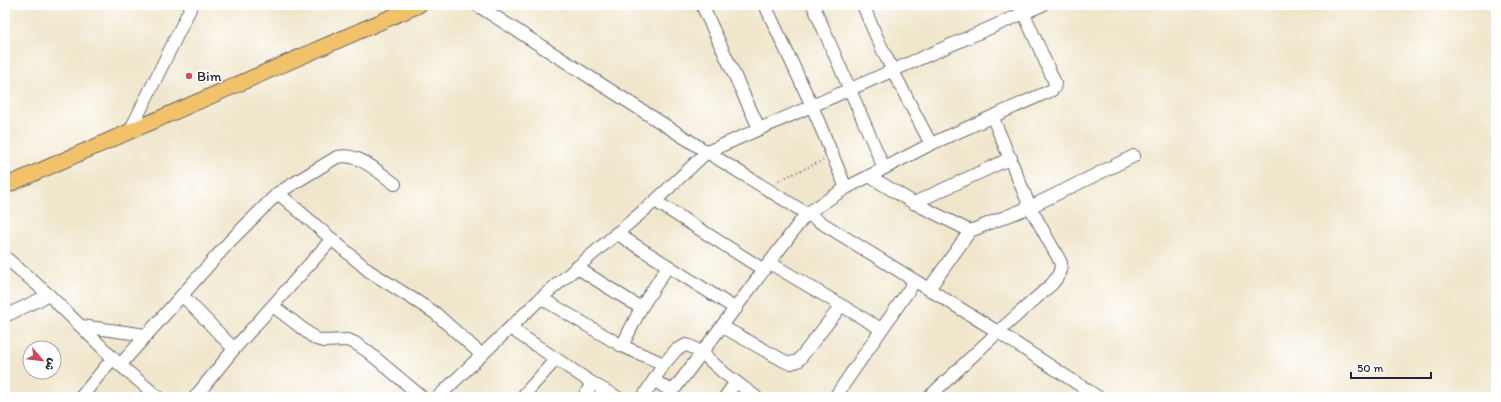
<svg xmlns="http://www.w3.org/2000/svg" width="1501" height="402" font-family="Itim,'Playpen Sans Arabic',sans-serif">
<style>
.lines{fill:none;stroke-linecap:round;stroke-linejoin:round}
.minor-casing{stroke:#6a676d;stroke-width:14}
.major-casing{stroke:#6a676d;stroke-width:17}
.path{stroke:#6a676d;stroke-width:2;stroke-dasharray:1 3;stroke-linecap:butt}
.minor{stroke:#fff;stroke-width:12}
.major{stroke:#f2c26a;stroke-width:15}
.poi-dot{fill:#d1495b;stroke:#fff;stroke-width:1.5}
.labels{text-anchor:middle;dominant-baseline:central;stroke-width:3.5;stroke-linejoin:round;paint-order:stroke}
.poi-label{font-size:14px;fill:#22223b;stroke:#fff;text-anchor:start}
</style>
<rect width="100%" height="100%" fill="#fff"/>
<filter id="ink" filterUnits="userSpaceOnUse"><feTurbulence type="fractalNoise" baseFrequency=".025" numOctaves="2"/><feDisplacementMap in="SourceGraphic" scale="8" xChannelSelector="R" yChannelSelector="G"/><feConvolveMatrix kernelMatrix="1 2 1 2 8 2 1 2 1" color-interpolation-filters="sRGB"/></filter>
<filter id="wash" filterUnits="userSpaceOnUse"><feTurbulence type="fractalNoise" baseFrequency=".012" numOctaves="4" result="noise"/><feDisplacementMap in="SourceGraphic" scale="16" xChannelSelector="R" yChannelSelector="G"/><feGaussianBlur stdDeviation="0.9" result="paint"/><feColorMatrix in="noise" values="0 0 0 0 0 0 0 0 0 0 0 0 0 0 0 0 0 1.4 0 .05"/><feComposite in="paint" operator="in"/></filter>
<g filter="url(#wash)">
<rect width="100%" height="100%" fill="#f0e6cb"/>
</g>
<g filter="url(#ink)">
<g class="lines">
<g class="minor-casing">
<g id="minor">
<polyline points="477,5 707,152 998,332 1098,397"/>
<polyline points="702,5 759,128"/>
<polyline points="765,5 812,106 846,188"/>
<polyline points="813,5 884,168"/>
<path d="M863 5C882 53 907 98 931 144"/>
<polyline points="130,131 192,5"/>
<polyline points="869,176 914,203 970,231 1030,207 1134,156"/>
<polyline points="278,193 369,271 435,313 482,355"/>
<polyline points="655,201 764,270"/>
<polyline points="914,203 1011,158"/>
<polyline points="616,233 736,309"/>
<polyline points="5,257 49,295 120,365 158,397"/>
<polyline points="770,263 881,329"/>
<polyline points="576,267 641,308"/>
<polyline points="929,289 970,231"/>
<polyline points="182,295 234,349"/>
<polyline points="541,298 622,346 664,364"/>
<polyline points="273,306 316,339 324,341 348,340 355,343 367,351 422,397"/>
<polyline points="5,316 49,295"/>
<polyline points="81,326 146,335"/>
<polyline points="723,327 786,362 791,363 798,361 841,306"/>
<polyline points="510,328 592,383 617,397"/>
<polyline points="622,346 641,308 668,266"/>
<path d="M120 365 231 240 278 193 337 157C359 152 378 172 395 184"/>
<path d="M654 380C661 384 669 393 676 387L806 214 846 188 931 144 1052 90 1054 88 1055 83 1020 5"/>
<polyline points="523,396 556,359"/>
<polyline points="81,397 113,358"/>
<polyline points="195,397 234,349 332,239"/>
<polyline points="438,397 541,298 655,201 707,152 1042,5"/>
<polyline points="584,397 592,383"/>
<polyline points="643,397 664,364 676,350 686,345 690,346 702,353 724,373 756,397"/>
<polyline points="725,397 736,382"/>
<polyline points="835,397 915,281"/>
<path d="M929 397 998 332 1052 284C1058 277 1061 272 1061 263L1030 207 993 118"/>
</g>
</g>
<g class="major-casing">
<polyline id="major" points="5,186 419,5"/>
</g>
<polyline class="path" points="775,182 824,160"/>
<use href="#minor" class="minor"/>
<use href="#major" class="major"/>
</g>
</g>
<circle class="poi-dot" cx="189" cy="76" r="4"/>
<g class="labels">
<g class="poi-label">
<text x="197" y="76">Bim</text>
</g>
</g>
<rect width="1501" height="402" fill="none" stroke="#fff" stroke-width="20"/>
<g transform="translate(42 360) rotate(118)"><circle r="19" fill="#ffffff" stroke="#a7a7b1"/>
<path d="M0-3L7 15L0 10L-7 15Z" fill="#d1495b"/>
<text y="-6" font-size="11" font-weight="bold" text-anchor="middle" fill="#22223b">ش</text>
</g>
<path d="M1351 372v6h80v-6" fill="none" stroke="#22223b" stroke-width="2"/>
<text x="1357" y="372" font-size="12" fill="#22223b" stroke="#ffffff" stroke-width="3" paint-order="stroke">50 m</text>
</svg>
